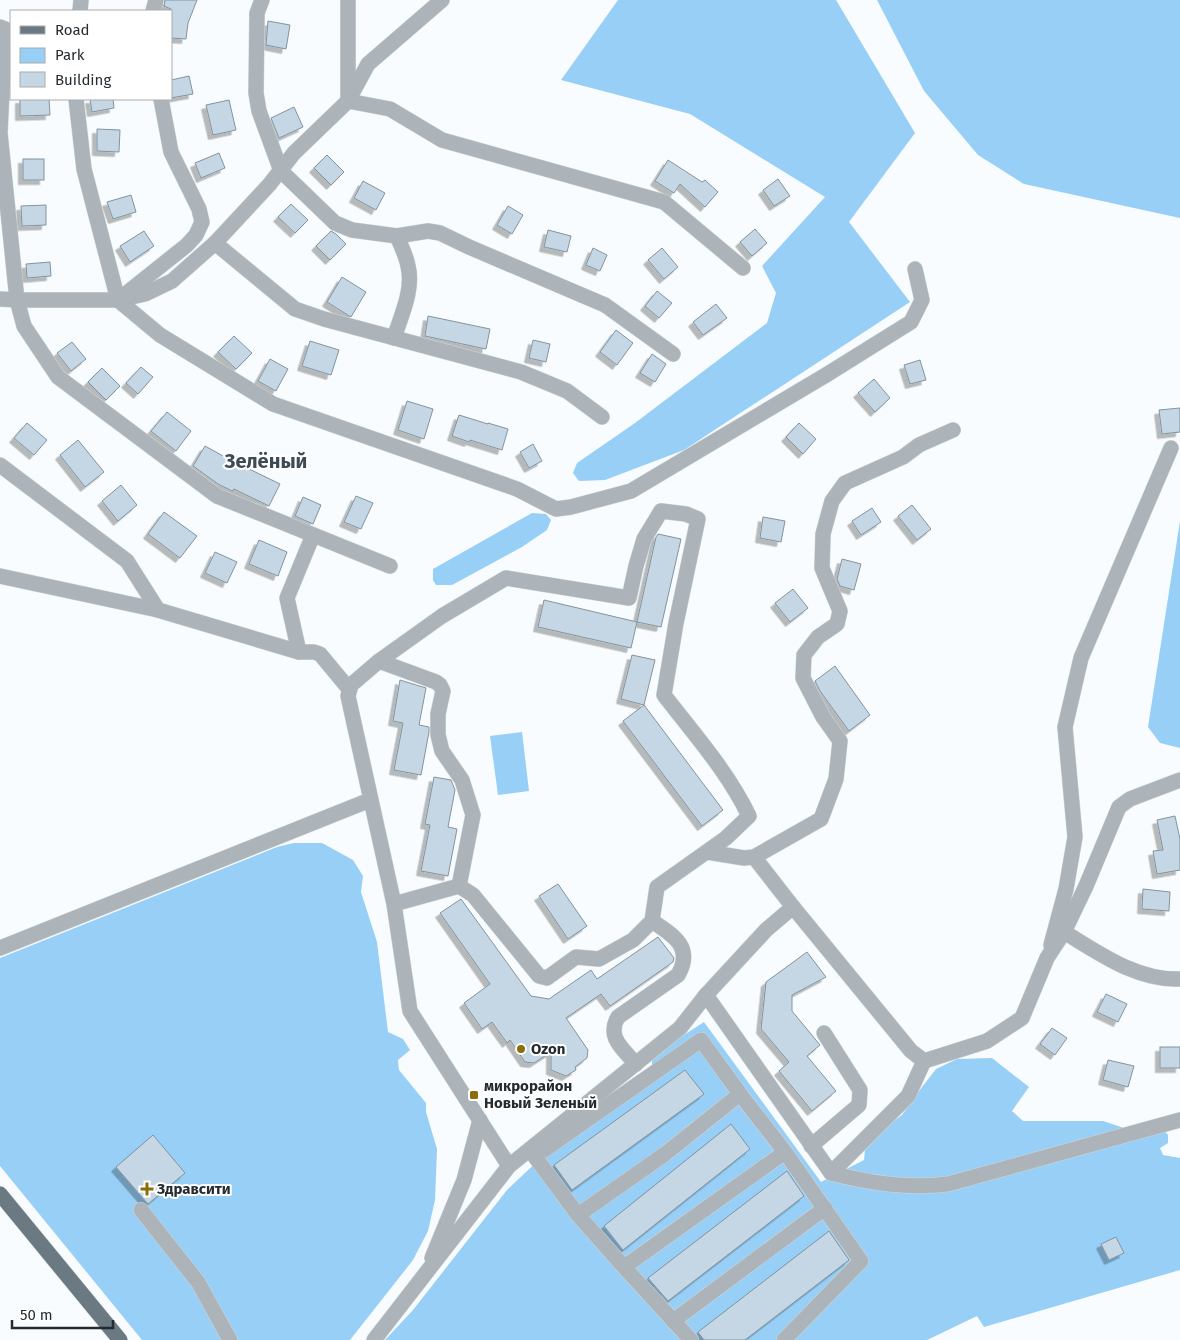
<svg xmlns="http://www.w3.org/2000/svg" width="1180" height="1340" font-family="'Fira Sans',sans-serif">
<style>
.green{fill:#97cff7}
.building{fill:#c5d7e5;stroke:#82939f;filter:url(#shadow)}
.lines{fill:none;stroke-linecap:round;stroke-linejoin:round}
.minor-casing{stroke:#d2d7d9;stroke-width:16}
.major-casing{stroke:#d2d7d9;stroke-width:16}
.minor{stroke:#acb4ba;stroke-width:15}
.major{stroke:#6b7983;stroke-width:15}
.poi-dot{fill:#8a6d0d;stroke:#fff;stroke-width:2}
.labels{text-anchor:middle;dominant-baseline:central;stroke-width:4;stroke-linejoin:round;paint-order:stroke}
.poi-label{font-size:15px;font-weight:bold;fill:#252c31;stroke:#fff;text-anchor:start}
.district-label{font-size:20px;font-weight:bold;fill:#3c4b56;stroke:#fff}
</style>
<defs>
<filter id="shadow"><feDropShadow dx="-4.5" dy="4.5" stdDeviation="0" flood-color="#0004"/></filter>
</defs>
<rect width="100%" height="100%" fill="#f8fcfe"/>
<g class="green">
<polygon points="618,0 836,0 915,133 849,222 910,302 684,450 605,480 579,481 573,473 577,463 635,423 767,323 776,293 762,266 825,197 690,114 561,80"/>
<polygon points="877,0 1180,0 1180,218 1024,184 978,155 924,91"/>
<polygon points="532,513 546,514 551,520 547,530 522,547 452,585 436,585 433,580 433,569"/>
<polygon points="1180,521 1180,748 1160,743 1148,727"/>
<polygon points="522,732 529,791 498,795 490,736"/>
<polygon points="294,843 322,843 353,860 363,876 361,892 377,942 388,1032 403,1039 410,1050 398,1060 399,1070 426,1103 426,1112 437,1149 435,1200 428,1231 413,1260 350,1340 142,1340 0,1166 0,958 277,847"/>
<polygon points="704,1022 821,1182 864,1160 865,1150 887,1126 902,1115 922,1087 936,1069 957,1059 992,1058 1029,1087 1012,1111 1023,1121 1103,1121 1136,1132 1163,1129 1168,1135 1168,1143 1160,1148 1163,1155 1180,1158 1180,1270 984,1327 977,1316 927,1340 385,1340 413,1310 507,1190 594,1108 633,1078 652,1066 652,1059 656,1053"/>
</g>
<g class="building">
<polygon points="165,0 197,0 188,23 186,39 171,38 171,9 164,6"/>
<polygon points="268,21 290,25 286,49 266,45"/>
<polygon points="189,76 193,94 171,98 171,80"/>
<polygon points="20,99 49,99 50,115 20,116"/>
<polygon points="90,99 113,99 114,108 92,112"/>
<polygon points="229,100 236,130 213,135 206,105"/>
<polygon points="294,107 303,127 279,138 271,118"/>
<polygon points="97,129 120,130 119,152 97,151"/>
<polygon points="219,153 225,168 201,178 195,163"/>
<polygon points="327,155 344,172 331,185 314,168"/>
<rect x="23" y="159" width="21" height="21"/>
<polygon points="668,160 702,182 705,180 718,192 705,207 680,184 674,193 655,181"/>
<polygon points="778,179 790,196 774,206 763,190"/>
<polygon points="363,181 385,193 376,210 354,198"/>
<polygon points="131,195 136,212 113,219 107,202"/>
<polygon points="291,204 308,220 295,233 278,217"/>
<polygon points="46,205 46,225 22,226 21,206"/>
<polygon points="508,206 523,215 512,234 497,225"/>
<polygon points="755,229 767,243 752,256 740,242"/>
<polygon points="548,230 571,236 567,252 544,247"/>
<polygon points="144,231 154,246 130,262 120,246"/>
<polygon points="331,231 336,234 346,244 330,260 316,246"/>
<polygon points="593,248 607,255 600,271 586,265"/>
<polygon points="662,248 678,267 664,279 648,260"/>
<polygon points="50,262 51,276 27,278 26,264"/>
<polygon points="342,277 366,292 351,317 327,302"/>
<polygon points="657,291 672,303 659,318 645,306"/>
<polygon points="716,304 727,318 703,335 693,322"/>
<polygon points="428,316 490,329 486,349 425,336"/>
<polygon points="616,330 633,343 617,365 600,352"/>
<polygon points="234,336 252,353 236,369 218,352"/>
<polygon points="533,340 550,344 546,362 529,358"/>
<polygon points="310,341 339,350 331,375 302,366"/>
<polygon points="72,342 86,359 71,371 57,353"/>
<polygon points="652,354 666,364 655,382 640,373"/>
<polygon points="270,359 288,369 276,391 258,381"/>
<polygon points="920,360 926,380 910,384 904,365"/>
<polygon points="141,367 153,377 138,394 126,383"/>
<polygon points="102,368 120,386 106,400 88,382"/>
<polygon points="874,379 890,398 875,412 858,393"/>
<polygon points="407,401 433,409 424,439 398,430"/>
<polygon points="1180,408 1180,432 1162,434 1159,410"/>
<polygon points="167,412 191,431 176,451 151,431"/>
<polygon points="459,415 488,424 488,423 508,429 502,450 470,440 469,442 452,436"/>
<polygon points="27,423 47,440 34,455 14,438"/>
<polygon points="799,423 816,439 803,454 786,437"/>
<polygon points="78,440 104,472 85,487 60,455"/>
<polygon points="533,444 542,461 529,468 520,452"/>
<polygon points="205,446 234,462 236,457 247,462 245,467 280,484 269,506 234,489 232,491 218,484 193,466"/>
<polygon points="121,485 137,505 118,521 102,501"/>
<polygon points="356,496 373,503 361,529 344,522"/>
<polygon points="303,497 321,505 313,524 295,516"/>
<polygon points="912,505 931,529 917,540 898,516"/>
<polygon points="872,508 881,522 861,535 852,521"/>
<polygon points="164,512 197,536 180,558 148,534"/>
<polygon points="763,517 785,521 781,542 760,538"/>
<polygon points="658,534 681,539 661,627 637,622 656,537"/>
<polygon points="259,540 287,552 278,576 249,564"/>
<polygon points="215,552 237,562 227,583 205,573"/>
<polygon points="842,559 861,564 854,590 840,586 837,579"/>
<polygon points="793,589 808,608 790,622 775,603"/>
<polygon points="544,600 637,622 631,648 538,627"/>
<polygon points="632,655 655,660 644,705 621,699"/>
<polygon points="835,666 870,715 849,731 820,691 815,681"/>
<polygon points="400,680 426,688 419,725 429,727 429,732 421,775 394,770 403,723 393,721"/>
<polygon points="644,705 723,810 702,826 623,721"/>
<polygon points="434,777 451,780 455,790 448,827 457,829 448,876 421,871 430,825 425,824"/>
<polygon points="1175,816 1180,839 1180,870 1157,874 1153,851 1163,850 1157,820"/>
<polygon points="558,884 587,926 568,939 539,896"/>
<polygon points="1143,889 1170,892 1169,911 1142,909"/>
<polygon points="461,899 531,996 549,999 591,970 597,979 658,937 674,958 673,962 610,1006 601,994 566,1018 588,1050 587,1058 575,1067 576,1070 566,1076 551,1070 551,1052 534,1063 525,1062 510,1040 507,1043 492,1022 482,1029 464,1003 490,984 440,913"/>
<polygon points="807,952 826,977 792,995 792,1011 820,1045 807,1056 836,1091 812,1111 779,1071 789,1062 761,1029 766,982"/>
<polygon points="1106,994 1127,1004 1118,1022 1097,1012"/>
<polygon points="1052,1028 1067,1038 1055,1055 1040,1044"/>
<rect x="1160" y="1047" width="20" height="21"/>
<polygon points="1108,1060 1134,1066 1128,1087 1103,1080"/>
<polygon points="685,1070 704,1094 572,1190 554,1165"/>
<polygon points="731,1124 750,1149 623,1250 604,1226"/>
<polygon points="153,1135 185,1173 148,1204 116,1167"/>
<polygon points="787,1171 804,1196 668,1301 648,1278"/>
<polygon points="829,1231 849,1260 745,1340 704,1340 698,1332"/>
<polygon points="1116,1237 1124,1253 1109,1260 1101,1244"/>
</g>
<g class="lines">
<g class="minor-casing">
<g id="minor">
<polyline points="262,0 257,13 256,93 259,111 281,171 335,223 352,230 397,236 428,231 440,233 469,247 605,305 673,354"/>
<polyline points="442,0 368,64 348,101 390,109 442,140 664,202 743,268"/>
<polyline points="80,11 81,0"/>
<polyline points="153,11 156,0"/>
<polyline points="0,27 5,29 0,133 17,300 118,300 145,294 172,281 215,243 269,185 294,153 348,101 348,0"/>
<polyline points="76,99 84,169 118,300 160,335 273,404 517,489 556,509 571,507 631,491 826,375 911,322 922,300 915,269"/>
<polyline points="215,243 295,309 324,319 521,372 567,391 602,417"/>
<polyline points="123,296 187,245 196,235 202,222 199,209 171,152 161,99"/>
<polyline points="0,299 17,300 24,326 58,377 217,496 390,566"/>
<path d="M394 338C401 316 414 289 408 266 406 255 401 246 397 236"/>
<polyline points="0,465 127,561 158,610 299,652 314,652 320,654 349,689"/>
<polyline points="0,576 158,610"/>
<polyline points="299,652 287,598 313,535"/>
<polyline points="379,661 436,682 440,685 443,691 438,714 438,735 442,751 462,780 473,815 459,886"/>
<polyline points="707,852 744,858 754,857 821,819 836,779 840,741 823,717 803,678 804,655 818,637 837,624 840,611 822,568 823,534 832,501 845,483 903,457 919,445 953,430"/>
<path d="M754 857 793 907 911 1051 924 1061 987 1041 1022 1018 1047 958 1064 932C1099 953 1137 981 1180 979"/>
<path d="M394 904 459 886 473 895 539 976 547 978 576 957 599 959 633 940 652 921 657 887 726 838 749 816C728 772 694 734 664 695L676 623 698 519 686 514 661 511 644 539 636 566 629 598 506 578 442 616 379 661 351 685 348 696 394 904 410 1011 509 1166"/>
<polyline points="1064,932 1086,886 1119,807 1130,799 1180,780"/>
<polyline points="1051,945 1066,889 1075,837 1065,727 1081,658 1171,448"/>
<polyline points="0,948 370,800"/>
<path d="M706 995 831 1173C869 1183 909 1189 948 1184L1180 1120"/>
<path d="M636 1064C623 1049 606 1037 618 1017L678 975C694 947 673 935 652 921"/>
<polyline points="811,1146 859,1105 860,1090 824,1033"/>
<polyline points="530,1150 578,1215"/>
<polyline points="544,1150 701,1040 740,1094"/>
<polyline points="831,1173 908,1096 924,1061"/>
<polyline points="141,1210 198,1282 230,1340"/>
<polyline points="432,1258 464,1180 480,1120"/>
<polyline points="624,1267 691,1340"/>
<polyline points="673,1321 825,1208"/>
<polyline points="374,1340 509,1166 680,1028 706,995 766,930 793,907"/>
<polyline points="784,1340 861,1261 785,1152 740,1094 665,1154 578,1215 624,1267 785,1152"/>
</g>
</g>
<g class="major-casing">
<polyline id="major" points="0,1194 120,1340"/>
</g>
<use href="#minor" class="minor"/>
<use href="#major" class="major"/>
</g>
<g class="poi-dot">
<circle cx="521" cy="1049" r="5"/>
<rect x="469" y="1090" width="10" height="10" rx="2.5"/>
<path d="M144.5 1181.5h5v5h5v5h-5v5h-5v-5h-5v-5h5z"/>
</g>
<g class="labels">
<g class="poi-label">
<text x="531" y="1049">Ozon</text>
<text x="484" y="1086">микрорайон<tspan x="484" dy="17">Новый Зеленый</tspan></text>
<text x="157" y="1189">Здравсити</text>
</g>
<g class="district-label">
<text x="266" y="461">Зелёный</text>
</g>
</g>
<rect x="10" y="10" width="162" height="90" fill="#ffffff" stroke="#a8abad"/>
<rect x="20" y="26" width="25" height="8" fill="#6b7983" stroke="#a8abad"/>
<text x="55" y="35" font-size="15" fill="#252c31">Road</text>
<rect x="20" y="48" width="25" height="15" fill="#97cff7" stroke="#a8abad"/>
<text x="55" y="60" font-size="15" fill="#252c31">Park</text>
<rect x="20" y="72" width="25" height="15" fill="#c5d7e5" stroke="#a8abad"/>
<text x="55" y="85" font-size="15" fill="#252c31">Building</text>
<path d="M12 1320v8h101v-8" fill="none" stroke="#252c31" stroke-width="2.5"/>
<text x="20" y="1320" font-size="15" fill="#252c31" stroke="#ffffff" stroke-width="4" paint-order="stroke">50 m</text>
</svg>
